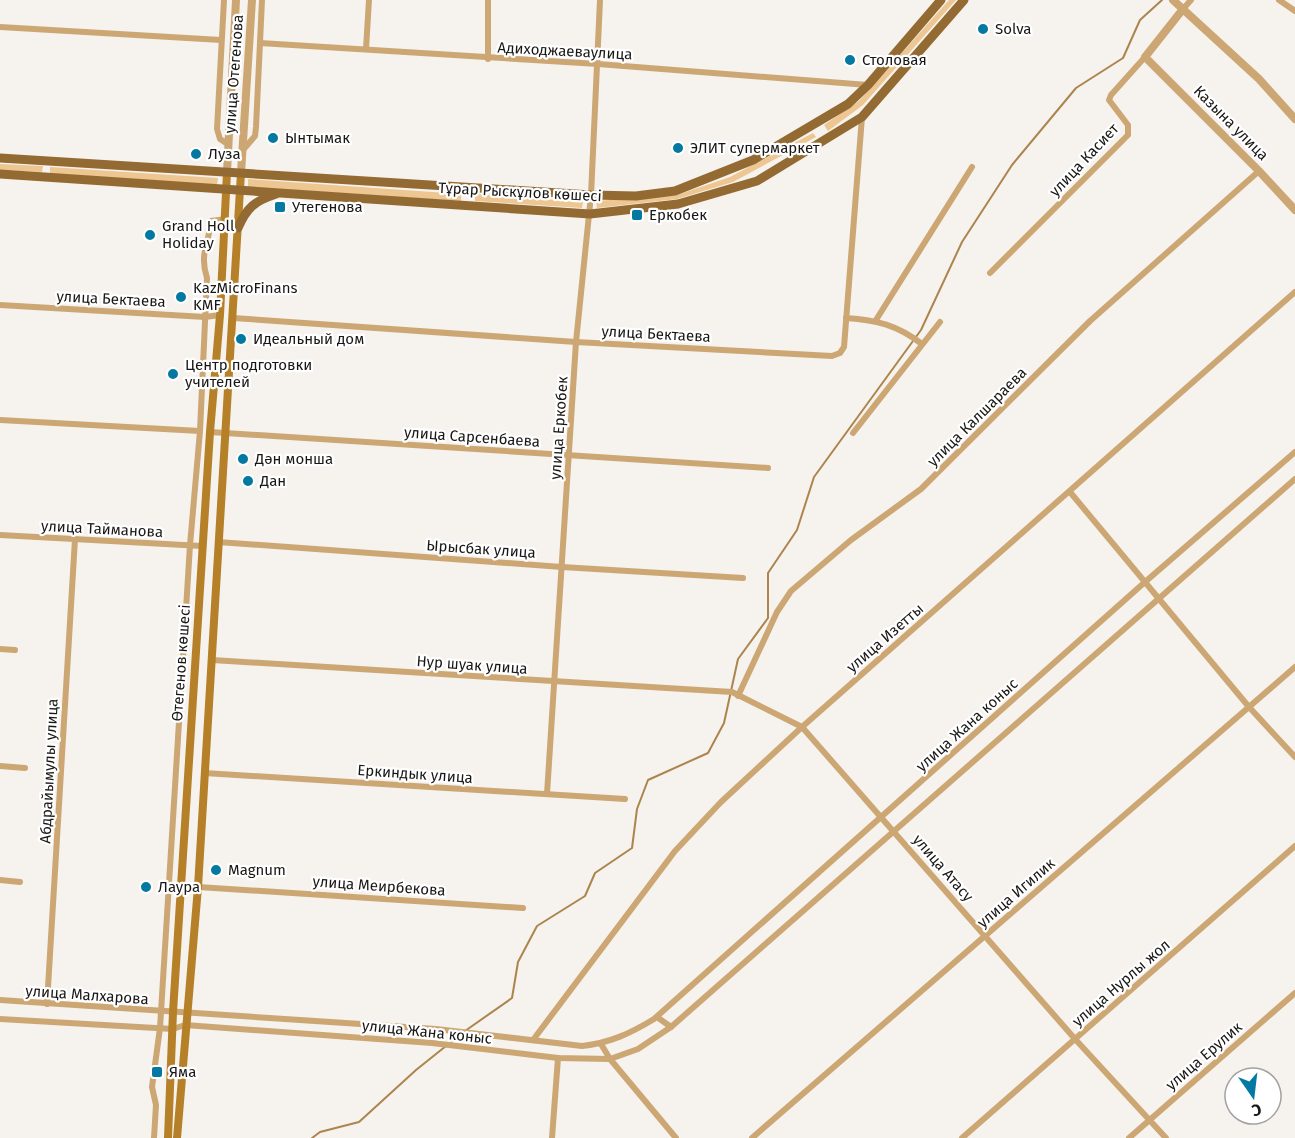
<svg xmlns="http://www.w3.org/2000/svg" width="1295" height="1138" font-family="'Fira Sans',sans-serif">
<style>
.green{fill:#edc691}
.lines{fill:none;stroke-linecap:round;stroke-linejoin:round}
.stream{stroke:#ac854d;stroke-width:2}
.minor{stroke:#cca774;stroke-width:6}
.tertiary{stroke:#cca774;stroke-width:8}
.secondary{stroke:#b68028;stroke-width:8}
.primary{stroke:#936b32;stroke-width:9}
.poi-dot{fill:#0379a2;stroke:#fff;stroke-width:2}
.labels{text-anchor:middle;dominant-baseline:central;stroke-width:4.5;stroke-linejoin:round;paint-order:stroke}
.poi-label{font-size:15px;fill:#181715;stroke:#fff;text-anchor:start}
.street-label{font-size:15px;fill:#181715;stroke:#fff}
</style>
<rect width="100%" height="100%" fill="#f6f2ee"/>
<g class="green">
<polygon points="949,0 956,0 863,105 828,131 824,125 859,101"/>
<polygon points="813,133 816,137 733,182 677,199 597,208 596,201 677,195 730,177"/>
<polygon points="0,164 43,166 42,172 0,170"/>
<polygon points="50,167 218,178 217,185 50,174"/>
<polygon points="248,179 461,194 461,201 248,187"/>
<polygon points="475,194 583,202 582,208 475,201"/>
</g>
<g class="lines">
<g class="stream">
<polyline points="465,1031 512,998 518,962 537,926 585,896 595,873 632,848 637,809 648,780 708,753 724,723 738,659 768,618 768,573 797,530 814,477 921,330 962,242 1012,165 1076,88 1123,58 1140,20 1162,0"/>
<polyline points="451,1042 460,1035"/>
<polyline points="312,1138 320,1132 359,1122 416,1070 446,1046"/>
</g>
<g class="minor">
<polyline points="224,0 217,129 220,139 229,145"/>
<polyline points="488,0 488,59"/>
<polyline points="1279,0 1295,11"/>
<polyline points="1183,9 1191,0"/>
<polyline points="0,27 221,40"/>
<polyline points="260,43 598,64 868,85"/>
<polyline points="366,49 369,0"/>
<polyline points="243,150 255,136 256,127 262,0"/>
<polyline points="990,273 1128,135 1128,125 1109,100 1111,95 1145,57"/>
<polyline points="0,305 205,317 220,315"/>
<polyline points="233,318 576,342 832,356 840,353 844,347 862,117"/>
<path d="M846 318C877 320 897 325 922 344"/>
<polyline points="876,320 972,167"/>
<polyline points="0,420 200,431"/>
<polyline points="210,432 768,468"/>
<polyline points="853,433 940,322"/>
<polyline points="1070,492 1249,707 1295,757"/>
<polyline points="0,535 202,546"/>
<polyline points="218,542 562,567 743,578"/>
<polyline points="0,649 15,650"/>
<polyline points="212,660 732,692 802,727 1075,1039 1166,1138"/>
<polyline points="738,696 777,612 791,591 851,540 921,489 1090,321 1259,171"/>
<polyline points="0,766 25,768"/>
<polyline points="204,773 625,799"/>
<polyline points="547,794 576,342 591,195 600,0"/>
<polyline points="0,880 20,882"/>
<polyline points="198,887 523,908"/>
<path d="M0 1000 436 1029 582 1046C610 1043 631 1033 654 1019L1145 582 1295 452"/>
<polyline points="47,1004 75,539"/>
<polyline points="657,1017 671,1027"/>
<polyline points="0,1019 173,1029 185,1025 432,1043 558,1058 610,1059 638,1049 671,1027 1295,479"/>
<polyline points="533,1040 675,851 721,802 802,727 1295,292"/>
<polyline points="601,1044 610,1059 676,1138"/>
<path d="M154 1138 156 1105 152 1087 160 1028 190 545 200 431 207 278C199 254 209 243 211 221L226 219"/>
<polyline points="552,1138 558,1058"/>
<polyline points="752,1138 1295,667"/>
<polyline points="962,1138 1295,846"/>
<polyline points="1129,1138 1295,993"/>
</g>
<g class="tertiary">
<polyline points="1173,0 1259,79 1295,119"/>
<polyline points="1183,9 1145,57 1259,171 1295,210"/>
<polyline points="227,172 236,0"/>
<polyline points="241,173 252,0"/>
</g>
<g class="secondary">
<polyline points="168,1138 173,1012 210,432 220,315 227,172"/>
<polyline points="177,1138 198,887 241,173"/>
</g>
<g class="primary">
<polyline points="0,158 591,195 636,196 675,191 753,160 848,104 868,85 941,0"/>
<polyline points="0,174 590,214 678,204 757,181 862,117 964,0"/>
<path d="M238 228C247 207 255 201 276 194"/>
</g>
</g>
<g class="poi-dot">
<circle cx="983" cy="29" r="6"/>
<circle cx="850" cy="60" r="6"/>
<circle cx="273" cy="138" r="6"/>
<circle cx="678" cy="148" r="6"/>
<circle cx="196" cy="154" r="6"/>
<rect x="274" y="201" width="12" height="12" rx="3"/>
<rect x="631" y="209" width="12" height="12" rx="3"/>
<circle cx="150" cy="235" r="6"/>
<circle cx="181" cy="297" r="6"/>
<circle cx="241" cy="339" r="6"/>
<circle cx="173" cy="374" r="6"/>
<circle cx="243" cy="459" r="6"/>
<circle cx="248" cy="481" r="6"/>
<circle cx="216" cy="870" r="6"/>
<circle cx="146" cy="887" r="6"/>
<rect x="151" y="1066" width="12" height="12" rx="3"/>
</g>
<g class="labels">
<g class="poi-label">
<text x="995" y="29">Solva</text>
<text x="862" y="60">Столовая</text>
<text x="285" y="138">Ынтымак</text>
<text x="690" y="148">ЭЛИТ супермаркет</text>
<text x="208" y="154">Луза</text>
<text x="292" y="207">Утегенова</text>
<text x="649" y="215">Еркобек</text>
<text x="162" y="226">Grand Holl<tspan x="162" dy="17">Holiday</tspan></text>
<text x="193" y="288">KazMicroFinans<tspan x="193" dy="17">KMF</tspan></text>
<text x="253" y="339">Идеальный дом</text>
<text x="185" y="365">Центр подготовки<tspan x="185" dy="17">учителей</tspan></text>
<text x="255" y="459">Дән монша</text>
<text x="260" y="481">Дан</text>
<text x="228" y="870">Magnum</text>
<text x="158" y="887">Лаура</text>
<text x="169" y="1072">Яма</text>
</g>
<g class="street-label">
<text transform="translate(565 51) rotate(3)">Адиходжаеваулица</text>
<text transform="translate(234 74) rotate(-86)">улица Отегенова</text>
<text transform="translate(1231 123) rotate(45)">Казына улица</text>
<text transform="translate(1084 160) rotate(-47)">улица Касиет</text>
<text transform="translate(520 192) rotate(3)">Тұрар Рыскұлов көшесі</text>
<text transform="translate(111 299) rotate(3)">улица Бектаева</text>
<text transform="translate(656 334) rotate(3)">улица Бектаева</text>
<text transform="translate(977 417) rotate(-45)">улица Калшараева</text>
<text transform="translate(559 428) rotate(-86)">улица Еркобек</text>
<text transform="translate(472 437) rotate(4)">улица Сарсенбаева</text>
<text transform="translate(102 529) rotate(3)">улица Тайманова</text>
<text transform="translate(481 549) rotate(4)">Ырысбак улица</text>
<text transform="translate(885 638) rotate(-41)">улица Изетты</text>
<text transform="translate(181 663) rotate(-86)">Өтегенов көшесі</text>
<text transform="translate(472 665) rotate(4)">Нур шуак улица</text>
<text transform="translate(967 725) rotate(-42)">улица Жана коныс</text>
<text transform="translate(49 771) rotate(-87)">Абдрайымулы улица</text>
<text transform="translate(415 774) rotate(4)">Еркиндык улица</text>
<text transform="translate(943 868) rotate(49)">улица Атасу</text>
<text transform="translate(379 886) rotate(4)">улица Меирбекова</text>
<text transform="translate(1016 893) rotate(-41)">улица Игилик</text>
<text transform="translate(1121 983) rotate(-41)">улица Нурлы жол</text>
<text transform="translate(87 995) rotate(4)">улица Малхарова</text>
<text transform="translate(427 1032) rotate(6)">улица Жана коныс</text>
<text transform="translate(1204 1056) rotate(-41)">улица Ерулик</text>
</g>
</g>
<g transform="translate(1253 1096) rotate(166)"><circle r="28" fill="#ffffff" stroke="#a3a2a1" stroke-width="1.5"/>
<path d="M0-4.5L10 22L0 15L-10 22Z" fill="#0379a2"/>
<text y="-9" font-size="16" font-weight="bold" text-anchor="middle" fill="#181715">С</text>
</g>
</svg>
